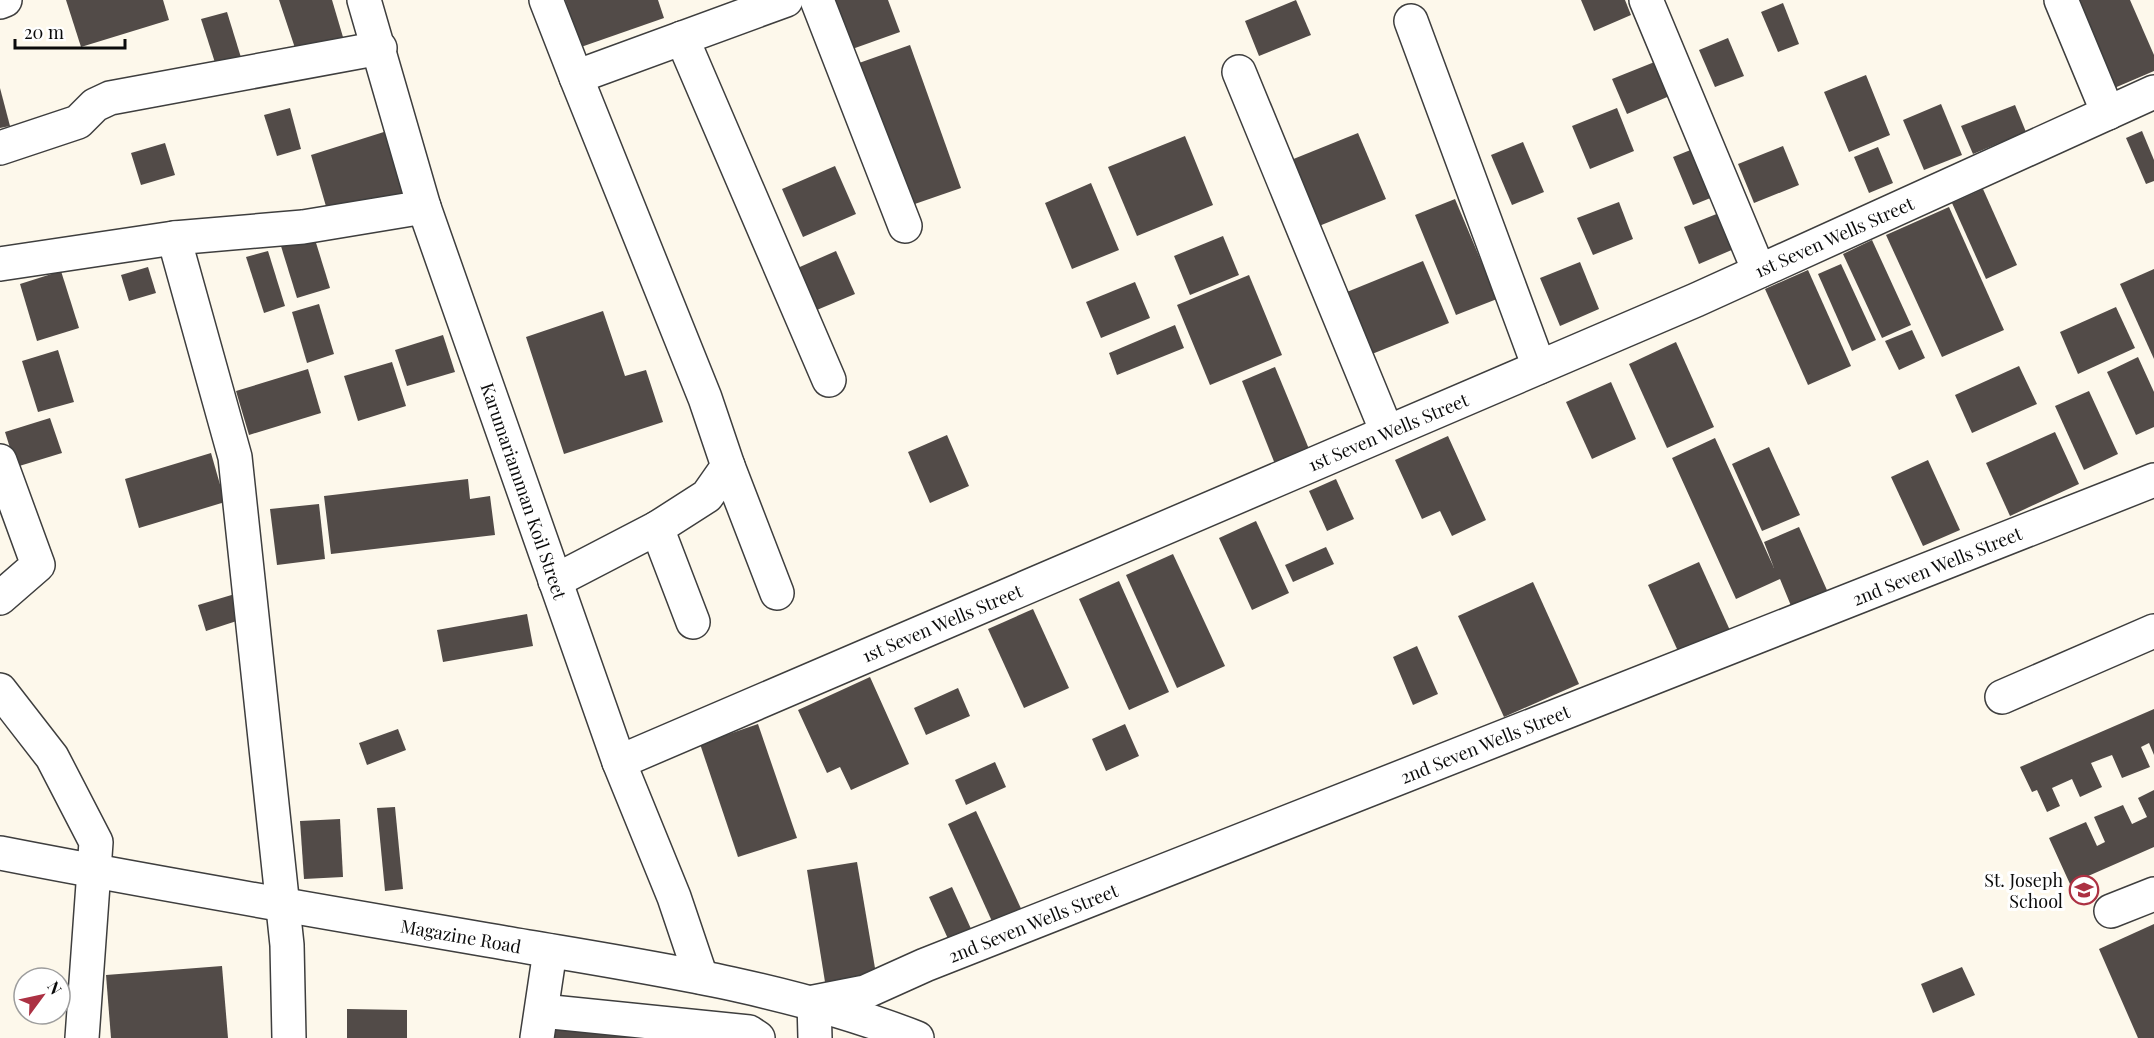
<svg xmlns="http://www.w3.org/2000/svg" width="2154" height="1038" font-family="'Playfair Display',serif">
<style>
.building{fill:#524b48}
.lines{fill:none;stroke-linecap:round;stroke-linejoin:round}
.minor-casing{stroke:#3e3e3e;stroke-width:36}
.minor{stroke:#fff;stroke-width:33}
.labels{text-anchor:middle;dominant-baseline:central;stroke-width:6;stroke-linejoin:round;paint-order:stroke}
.street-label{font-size:18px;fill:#0b0b0b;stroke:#fff}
.poi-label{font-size:18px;fill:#0b0b0b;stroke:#fff;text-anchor:end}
</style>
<rect width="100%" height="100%" fill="#fdf8eb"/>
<g class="building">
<polygon points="66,0 163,0 169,20 81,47"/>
<polygon points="279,0 332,0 343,37 296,51"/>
<polygon points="565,0 658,0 664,18 581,47"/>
<polygon points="827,0 888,0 900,32 841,53"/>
<polygon points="1296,0 1311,35 1259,56 1245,21"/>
<polygon points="1581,0 1625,0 1631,15 1594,31"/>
<polygon points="2067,0 2130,0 2154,55 2154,71 2105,92"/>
<polygon points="1783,3 1799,44 1778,52 1761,12"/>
<polygon points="227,12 243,64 218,72 201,19"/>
<polygon points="1728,38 1744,76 1715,87 1699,50"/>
<polygon points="910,45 961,188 909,206 859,63"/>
<polygon points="1657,61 1672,95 1627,114 1612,79"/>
<polygon points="1866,75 1890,135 1849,152 1824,92"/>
<polygon points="0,88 10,126 0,128"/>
<polygon points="1941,104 1962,155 1924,170 1903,120"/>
<polygon points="2015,105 2026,132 1973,154 1961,126"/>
<polygon points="290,108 301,149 277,156 264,115"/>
<polygon points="1617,108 1634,151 1590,169 1572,126"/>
<polygon points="387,131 407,196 330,220 311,155"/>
<polygon points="2142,131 2154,160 2154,181 2146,184 2126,138"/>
<polygon points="1358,133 1386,199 1319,226 1291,160"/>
<polygon points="1185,136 1213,205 1137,236 1108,167"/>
<polygon points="1523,142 1544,192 1512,205 1491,155"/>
<polygon points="165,143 175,175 141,185 131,153"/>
<polygon points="1783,146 1799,185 1754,203 1738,164"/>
<polygon points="1698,147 1718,195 1693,205 1673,157"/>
<polygon points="1878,147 1893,183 1869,193 1854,157"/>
<polygon points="835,166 856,214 803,237 782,189"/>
<polygon points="1091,183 1119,250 1072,269 1045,203"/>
<polygon points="1983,189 2017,265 1986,279 1952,203"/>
<polygon points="1455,199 1497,299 1456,315 1415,215"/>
<polygon points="1619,202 1633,239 1593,255 1577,218"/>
<polygon points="1949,207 2004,330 1942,357 1886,235"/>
<polygon points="1719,213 1734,249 1699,264 1684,227"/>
<polygon points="313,233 330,288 297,298 280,243"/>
<polygon points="1223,236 1239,275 1190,295 1174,256"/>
<polygon points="1872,240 1911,325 1882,338 1843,254"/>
<polygon points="268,251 285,306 264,313 246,257"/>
<polygon points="836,251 855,294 812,312 793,270"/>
<polygon points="1423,261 1449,323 1367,356 1342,294"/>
<polygon points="1580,262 1599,309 1560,326 1540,278"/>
<polygon points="1841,264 1876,340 1852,351 1818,274"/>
<polygon points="148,267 156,293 129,301 121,275"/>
<polygon points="2154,269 2154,359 2120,284"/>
<polygon points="1808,270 1851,366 1808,385 1765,289"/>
<polygon points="61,271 79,328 37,341 20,284"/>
<polygon points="1249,275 1282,355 1210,385 1177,305"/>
<polygon points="1135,282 1150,318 1101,338 1086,302"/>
<polygon points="319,304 334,354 307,363 292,312"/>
<polygon points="2116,307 2135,348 2078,374 2060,332"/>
<polygon points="603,311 625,376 646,370 663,422 564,454 526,337"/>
<polygon points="1175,325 1184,348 1117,375 1109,353"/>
<polygon points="1912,330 1925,358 1899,370 1885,341"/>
<polygon points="443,335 455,372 407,386 395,350"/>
<polygon points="1676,342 1714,427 1667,448 1629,364"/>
<polygon points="58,350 74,402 38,412 22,361"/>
<polygon points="2138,357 2154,392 2154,427 2136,435 2107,372"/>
<polygon points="392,362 406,406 358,421 344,376"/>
<polygon points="2019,366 2037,404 1972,433 1955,395"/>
<polygon points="1275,367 1309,449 1275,464 1242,381"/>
<polygon points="308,369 321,413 249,435 236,391"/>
<polygon points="1611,382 1636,439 1592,459 1566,402"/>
<polygon points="2089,391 2118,454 2084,470 2055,406"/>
<polygon points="50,418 62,453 16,467 5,432"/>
<polygon points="2055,432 2079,484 2010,516 1986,463"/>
<polygon points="947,435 969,486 930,503 908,452"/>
<polygon points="1448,436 1486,520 1452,536 1440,511 1422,519 1395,460"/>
<polygon points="1715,438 1774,568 1764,542 1799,527 1830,597 1794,613 1780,579 1736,599 1672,458"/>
<polygon points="1769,447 1800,515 1762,531 1732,464"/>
<polygon points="211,453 225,502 139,528 125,479"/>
<polygon points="1928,460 1960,530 1923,546 1891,477"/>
<polygon points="468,479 470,499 490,496 495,535 331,554 324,496"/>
<polygon points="1336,479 1354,519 1327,531 1309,491"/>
<polygon points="319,504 325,559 277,565 270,509"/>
<polygon points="1256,521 1289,593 1252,610 1219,538"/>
<polygon points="1326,547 1334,564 1293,582 1285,565"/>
<polygon points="1173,554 1225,666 1177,688 1126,575"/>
<polygon points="1699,562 1733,637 1682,660 1648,585"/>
<polygon points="1119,581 1169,692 1129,710 1079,599"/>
<polygon points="1533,582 1579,684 1504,717 1458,616"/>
<polygon points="245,591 252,616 206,631 198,605"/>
<polygon points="1033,609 1069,688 1024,708 988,629"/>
<polygon points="527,614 533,646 443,662 437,630"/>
<polygon points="1417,646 1438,694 1413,705 1393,657"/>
<polygon points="870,677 909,764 851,790 840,767 827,773 798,710"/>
<polygon points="958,688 970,716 926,735 914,708"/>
<polygon points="2154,709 2154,755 2149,743 2141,747 2150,767 2122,778 2112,755 2091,763 2102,787 2080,797 2072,779 2052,788 2060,806 2047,812 2037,790 2032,792 2020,767"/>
<polygon points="758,724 797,838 738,857 700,744"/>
<polygon points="1125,724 1139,756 1106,771 1092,739"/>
<polygon points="398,729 406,750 367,765 359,743"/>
<polygon points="995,762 1006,787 966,805 955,780"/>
<polygon points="2154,790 2154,847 2070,884 2049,838 2086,822 2097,846 2105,842 2094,817 2123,805 2132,824 2147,817 2138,798"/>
<polygon points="395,807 403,889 385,891 377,808"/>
<polygon points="976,811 1024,915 995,928 948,824"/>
<polygon points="340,819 343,877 304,879 300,821"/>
<polygon points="857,862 876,974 825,982 807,870"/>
<polygon points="952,887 972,931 949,941 929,897"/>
<polygon points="2154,924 2154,1038 2138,1038 2099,949"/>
<polygon points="222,966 228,1038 111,1038 106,975"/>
<polygon points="1962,967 1975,995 1933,1013 1921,984"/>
<polygon points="347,1009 407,1010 407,1038 347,1038"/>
<polygon points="558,1022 641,1037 641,1038 554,1038"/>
</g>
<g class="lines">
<g class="minor-casing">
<g id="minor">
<polyline points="364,0 424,207 619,762 674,897 701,977"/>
<polyline points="546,0 576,77"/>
<polyline points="817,0 905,226"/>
<polyline points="1646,0 1759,271"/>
<polyline points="2061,0 2108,113"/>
<polyline points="0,2 5,0"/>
<polyline points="1411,21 1539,367"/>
<polyline points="682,38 829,380"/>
<polyline points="1239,72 1387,432"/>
<polyline points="0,148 78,122 95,105 110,98 380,48"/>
<polyline points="174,238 235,457 287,945 289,1038"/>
<polyline points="0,264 174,238 303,227 424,207"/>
<polyline points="0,461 38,565 0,598"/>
<polyline points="728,466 777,593"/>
<polyline points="657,528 693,622"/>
<polyline points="555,581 657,528 707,496 728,466 705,398 576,77 786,0"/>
<polyline points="0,690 52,757 96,842 82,1038"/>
<polyline points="2002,697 2154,631"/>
<polyline points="619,762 1696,300 2154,92"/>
<path d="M0 853C168 886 337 914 505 943 645 967 784 986 917 1038"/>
<polyline points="2111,911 2154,894"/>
<polyline points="542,1011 749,1032 758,1038"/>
<polyline points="537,1038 550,951"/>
<polyline points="815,1038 814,1002 865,992 925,965 2154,480"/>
</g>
</g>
<use href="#minor" class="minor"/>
</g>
<defs>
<g id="school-ring" transform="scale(1.5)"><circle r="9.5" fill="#fff" stroke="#ac3143" stroke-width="1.5"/><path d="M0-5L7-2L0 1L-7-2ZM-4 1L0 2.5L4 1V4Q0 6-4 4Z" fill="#ac3143"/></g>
</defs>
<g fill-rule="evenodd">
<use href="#school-ring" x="2084" y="890"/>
</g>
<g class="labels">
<g class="street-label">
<text transform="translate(1834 237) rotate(-24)">1st Seven Wells Street</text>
<text transform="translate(1388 432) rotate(-23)">1st Seven Wells Street</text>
<text transform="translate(524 491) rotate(71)">Karumariamman Koil Street</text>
<text transform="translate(1937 566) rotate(-22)">2nd Seven Wells Street</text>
<text transform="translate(942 623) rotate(-23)">1st Seven Wells Street</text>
<text transform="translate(1485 744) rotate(-22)">2nd Seven Wells Street</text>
<text transform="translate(1033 923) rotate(-22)">2nd Seven Wells Street</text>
<text transform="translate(461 936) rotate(10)">Magazine Road</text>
</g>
<g class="poi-label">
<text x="2063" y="880">St. Joseph<tspan x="2063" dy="21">School</tspan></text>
</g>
</g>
<g transform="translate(42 996) rotate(57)"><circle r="28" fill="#ffffff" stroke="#9d9d9d" stroke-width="1.5"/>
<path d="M0-4.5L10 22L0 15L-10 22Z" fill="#ac3143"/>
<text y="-9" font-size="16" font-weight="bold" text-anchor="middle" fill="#0b0b0b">N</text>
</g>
<path d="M15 39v9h110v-9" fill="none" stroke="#0b0b0b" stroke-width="3"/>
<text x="24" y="39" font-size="18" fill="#0b0b0b" stroke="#ffffff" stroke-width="4.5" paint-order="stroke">20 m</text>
</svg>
